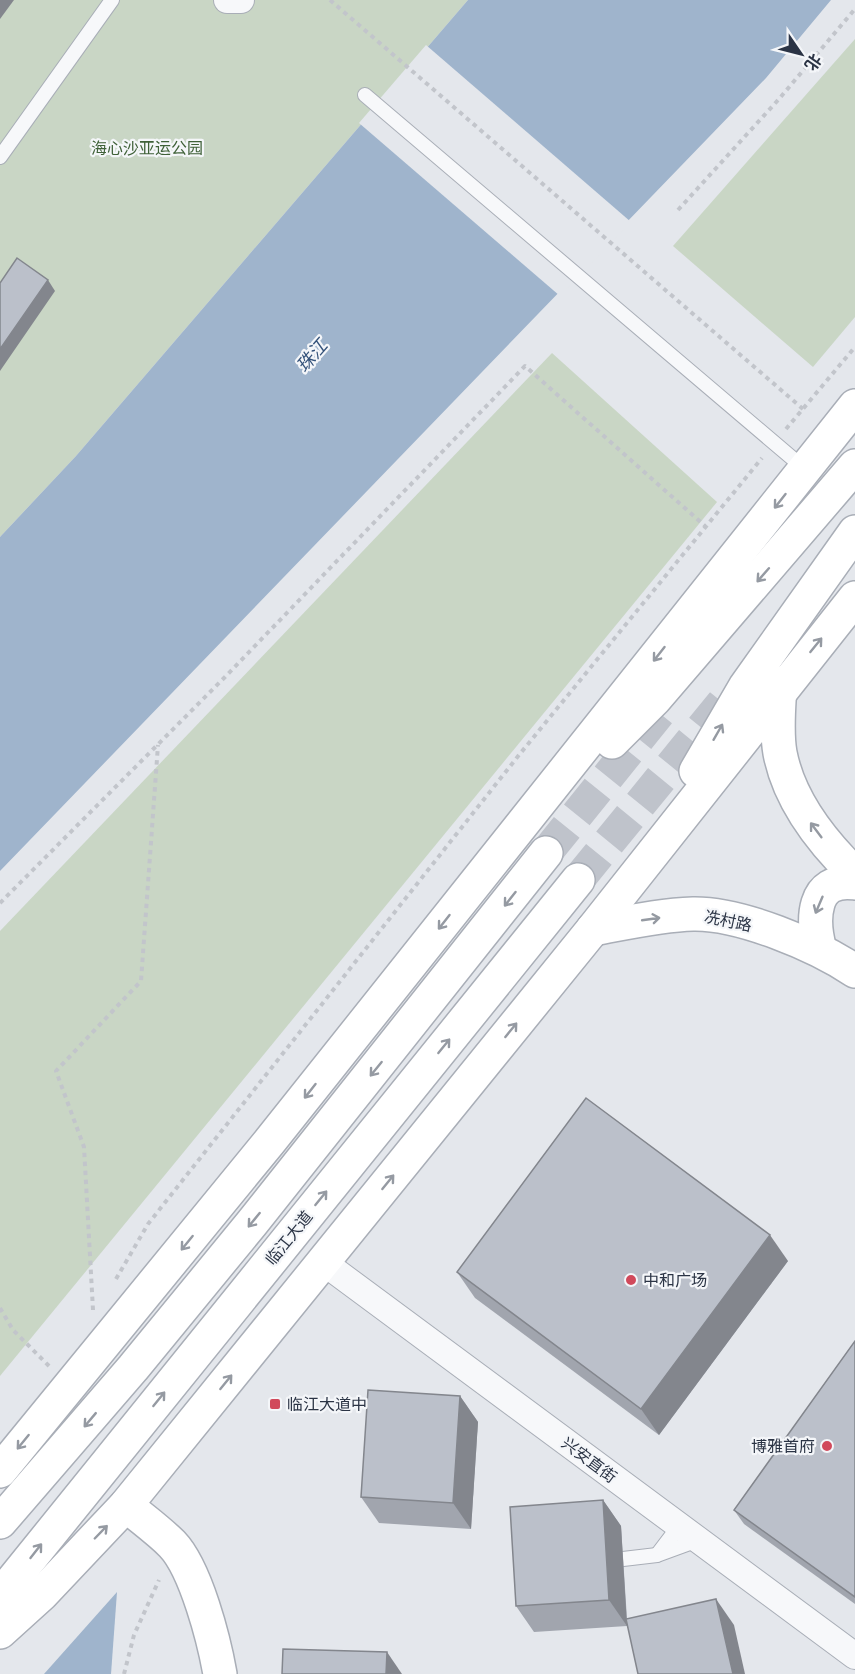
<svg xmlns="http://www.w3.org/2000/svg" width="855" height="1674" font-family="Helvetica,'Noto Sans SC',sans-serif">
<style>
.green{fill:#c9d6c5}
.water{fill:#9fb4cc}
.pier{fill:#e4e7ec}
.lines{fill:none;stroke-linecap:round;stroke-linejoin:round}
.secondary-tunnel{stroke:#bfc3cb;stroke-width:33;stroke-dasharray:33 16;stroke-linecap:butt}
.lane-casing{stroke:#a9aeb7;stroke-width:16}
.street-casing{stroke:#a9aeb7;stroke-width:28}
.secondary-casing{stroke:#a9aeb7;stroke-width:36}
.path{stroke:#c2c5cb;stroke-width:4;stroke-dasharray:4.5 4.5;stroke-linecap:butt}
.lane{stroke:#f7f8fa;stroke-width:14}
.street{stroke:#f7f8fa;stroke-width:26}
.secondary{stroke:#fff;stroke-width:33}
.wall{fill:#a1a5ae}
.shaded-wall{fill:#83868d}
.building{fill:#bbc0ca;stroke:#83868d;stroke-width:1.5}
.oneway{stroke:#959aa2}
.poi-dot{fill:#d1495b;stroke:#f4f6f9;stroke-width:2}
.labels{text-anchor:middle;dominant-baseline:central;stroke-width:4.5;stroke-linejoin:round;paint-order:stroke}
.park-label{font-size:16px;fill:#3f6138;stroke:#f4f6f9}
.street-label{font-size:16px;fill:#2b3445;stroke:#f4f6f9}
.poi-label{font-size:16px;fill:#2b3445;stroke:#f4f6f9;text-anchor:start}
.water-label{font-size:18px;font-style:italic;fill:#34527a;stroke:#f4f6f9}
</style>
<rect width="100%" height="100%" fill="#e4e7ec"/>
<g class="green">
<polygon points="0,0 468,0 76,456 0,537"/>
<polygon points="855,39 855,317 813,367 673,246"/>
<polygon points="552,353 717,502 0,1376 0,931"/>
</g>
<g class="water">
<polygon points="468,0 831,0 766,78 0,871 0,537 76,456"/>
<polygon points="117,1592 111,1674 44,1674"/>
</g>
<polygon class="pier" points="426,45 631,222 560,296 359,123"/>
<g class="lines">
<g class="secondary-tunnel">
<polyline points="546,853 668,702"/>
<polyline points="578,880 729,695"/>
</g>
<g class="lane-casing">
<g id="lane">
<polyline points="365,95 805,469"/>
<polyline points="0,157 112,0"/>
<polyline points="679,1526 657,1555 698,1540"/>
<polyline points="623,1559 657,1555"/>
</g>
</g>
<g class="street-casing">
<g id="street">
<polyline points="227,0 241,0"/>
<polyline points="323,1262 855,1656"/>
</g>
</g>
<g class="secondary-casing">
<g id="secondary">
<path d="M780 683C779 706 776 731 780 753 789 800 822 842 855 874"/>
<polyline points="612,742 655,699 855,466"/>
<polyline points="696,771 745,687 855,532"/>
<path d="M593 929C626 923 659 915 693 914 740 913 816 945 855 971"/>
<path d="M820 950C812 921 811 877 855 883"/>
<polyline points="0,1471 270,1141 855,406"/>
<path d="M126 1505C141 1518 158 1530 172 1544 196 1569 214 1640 220 1674"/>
<polyline points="0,1522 133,1368 252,1223 546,853"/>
<polyline points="0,1596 578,880"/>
<polyline points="0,1632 42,1594 126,1505 593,929 855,598"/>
</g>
</g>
<g class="path">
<polyline points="330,0 803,409"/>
<polyline points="678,210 779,99 855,9"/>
<polyline points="786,429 855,347"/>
<polyline points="0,903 225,677 525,366 705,526"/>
<polyline points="116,1279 148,1224 519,755 762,458"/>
<polyline points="0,1308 13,1330 50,1367"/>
<polyline points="93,1310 84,1147 56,1071 141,981 158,745"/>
<polyline points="124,1674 134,1635 159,1580"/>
</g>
<use href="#lane" class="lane"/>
<use href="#street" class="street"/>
<use href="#secondary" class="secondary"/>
</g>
<g class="wall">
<polygon points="788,1261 659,1435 475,1298 457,1272"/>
<polygon points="855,1341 855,1604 744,1524 734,1510"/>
<polygon points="460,1396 478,1422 471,1529 379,1523 361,1497"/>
<polygon points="603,1500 621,1526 627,1619 734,1625 627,1626 534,1632 516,1606"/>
</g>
<g class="shaded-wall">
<polygon points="0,0 14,0 0,19"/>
<polygon points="48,280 55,291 0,371 0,349"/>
<polygon points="770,1235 788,1261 659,1435 641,1409"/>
<polygon points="460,1396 478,1422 471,1529 453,1503"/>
<polygon points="603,1500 621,1526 627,1626 609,1600"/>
<polygon points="716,1599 734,1625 745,1674 733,1674"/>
<polygon points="387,1652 402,1674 386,1674"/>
</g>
<g class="building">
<polygon points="17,258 48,280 0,349 0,283"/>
<polygon points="586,1098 770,1235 641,1409 457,1272"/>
<polygon points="855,1341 855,1597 734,1510"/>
<polygon points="368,1390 460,1396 453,1503 361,1497"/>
<polygon points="603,1500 609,1600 516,1606 510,1507"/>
<polygon points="716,1599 733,1674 638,1674 626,1619"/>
<polygon points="283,1649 387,1652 386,1674 282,1674"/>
</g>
<defs><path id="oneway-shaft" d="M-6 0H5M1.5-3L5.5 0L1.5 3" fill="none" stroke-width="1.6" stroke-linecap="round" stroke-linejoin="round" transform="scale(1.5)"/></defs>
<g class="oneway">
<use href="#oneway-shaft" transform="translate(780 501) rotate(128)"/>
<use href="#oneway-shaft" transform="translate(763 575) rotate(131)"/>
<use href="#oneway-shaft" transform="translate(816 645) rotate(-51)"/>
<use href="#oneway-shaft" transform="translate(659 654) rotate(128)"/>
<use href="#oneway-shaft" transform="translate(718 732) rotate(-60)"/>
<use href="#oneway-shaft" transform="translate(816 830) rotate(-127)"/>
<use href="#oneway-shaft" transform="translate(510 899) rotate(128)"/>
<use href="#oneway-shaft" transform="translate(819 905) rotate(113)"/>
<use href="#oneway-shaft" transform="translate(651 919) rotate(-8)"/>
<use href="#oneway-shaft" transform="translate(444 922) rotate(128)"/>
<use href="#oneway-shaft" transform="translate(511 1030) rotate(-51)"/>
<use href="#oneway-shaft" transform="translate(444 1046) rotate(-51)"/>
<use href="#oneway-shaft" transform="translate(376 1069) rotate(129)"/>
<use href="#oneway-shaft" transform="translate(310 1091) rotate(128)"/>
<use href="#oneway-shaft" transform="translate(388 1182) rotate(-51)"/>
<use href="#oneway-shaft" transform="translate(321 1198) rotate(-51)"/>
<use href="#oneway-shaft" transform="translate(254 1220) rotate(129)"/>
<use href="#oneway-shaft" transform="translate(187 1243) rotate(129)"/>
<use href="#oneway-shaft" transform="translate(226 1382) rotate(-51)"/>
<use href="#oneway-shaft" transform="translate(159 1399) rotate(-51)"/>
<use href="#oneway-shaft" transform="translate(90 1420) rotate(130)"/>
<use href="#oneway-shaft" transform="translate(23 1442) rotate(129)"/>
<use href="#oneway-shaft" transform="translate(101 1532) rotate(-46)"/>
<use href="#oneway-shaft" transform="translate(36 1551) rotate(-52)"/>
</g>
<g class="poi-dot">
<circle cx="631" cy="1280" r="6"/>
<rect x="269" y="1398" width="12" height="12" rx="3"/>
<circle cx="827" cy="1446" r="6"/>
</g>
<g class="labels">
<g class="park-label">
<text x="147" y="148">海心沙亚运公园</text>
</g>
<g class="street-label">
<text transform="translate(728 921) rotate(12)">冼村路</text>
<text transform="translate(289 1238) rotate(-51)">临江大道</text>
<text transform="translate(589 1460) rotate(37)">兴安直街</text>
</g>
<g class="poi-label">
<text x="643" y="1280">中和广场</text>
<text x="287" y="1404">临江大道中</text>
<text x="815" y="1446" text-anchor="end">博雅首府</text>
</g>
<g class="water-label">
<text transform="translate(312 356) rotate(-49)">珠江</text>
</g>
</g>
<g transform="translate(801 54) rotate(125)" stroke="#f4f6f9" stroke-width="4.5" paint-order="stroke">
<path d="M0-4.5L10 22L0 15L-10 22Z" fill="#2b3445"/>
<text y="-9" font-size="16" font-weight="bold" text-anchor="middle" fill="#2b3445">北</text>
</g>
</svg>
